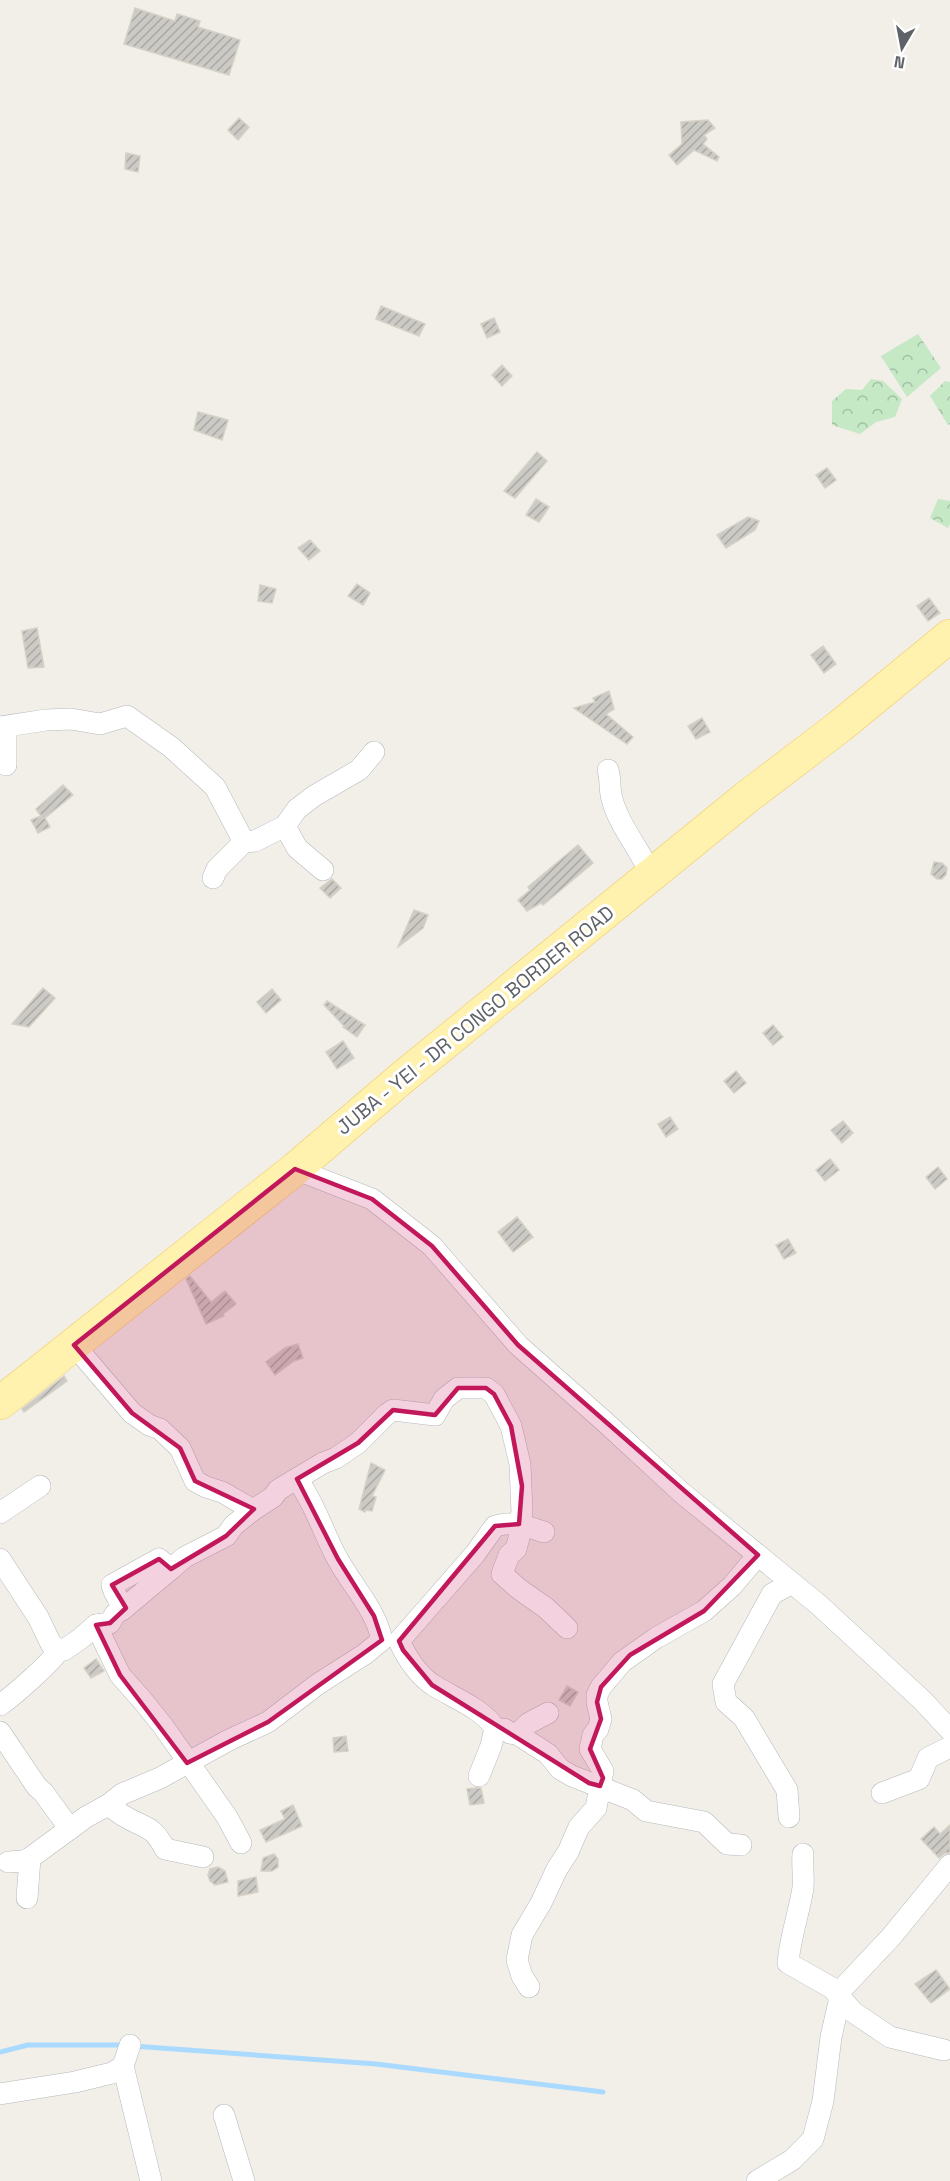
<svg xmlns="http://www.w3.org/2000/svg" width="950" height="2181" font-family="'Space Grotesk',sans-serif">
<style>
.forest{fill:url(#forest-crowns)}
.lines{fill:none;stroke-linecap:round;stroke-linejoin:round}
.stream{stroke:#aadaff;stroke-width:5}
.building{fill:url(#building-hatch);stroke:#d6d1c6;stroke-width:1.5}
.minor-casing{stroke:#b5b8bc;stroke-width:22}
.primary-casing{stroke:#f2c960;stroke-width:34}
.minor{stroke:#fff;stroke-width:21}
.primary{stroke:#fff2af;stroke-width:33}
.marked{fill:#c2185b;fill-opacity:0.2;stroke:#c2185b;stroke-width:4.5;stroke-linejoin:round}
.labels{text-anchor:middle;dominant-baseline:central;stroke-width:6;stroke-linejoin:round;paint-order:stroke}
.street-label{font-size:20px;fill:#5f6368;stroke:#fff}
</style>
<defs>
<pattern id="forest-crowns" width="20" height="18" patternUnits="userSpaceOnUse" patternTransform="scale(1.5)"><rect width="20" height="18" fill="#c5e8c5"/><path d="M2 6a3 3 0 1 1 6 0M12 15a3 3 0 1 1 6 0" fill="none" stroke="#a3c0a4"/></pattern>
<pattern id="building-hatch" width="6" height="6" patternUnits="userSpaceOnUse" patternTransform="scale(1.5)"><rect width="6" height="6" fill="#cccac5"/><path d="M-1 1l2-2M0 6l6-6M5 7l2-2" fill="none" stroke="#a9a8a4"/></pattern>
</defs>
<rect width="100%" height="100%" fill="#f1efe8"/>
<g class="forest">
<polygon points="918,334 941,368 907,397 881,356"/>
<polygon points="871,379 883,381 902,399 895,417 876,422 860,434 832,425 832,401 846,389 862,390"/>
<polygon points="945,381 950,382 950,424 948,425 930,396"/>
<polygon points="938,499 950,501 950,524 948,528 930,518"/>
</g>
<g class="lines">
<g class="stream">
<polyline points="133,2046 376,2064 603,2092"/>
<polyline points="0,2052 28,2045 124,2045"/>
</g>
</g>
<g class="building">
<polygon points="135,8 175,21 177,14 200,21 198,27 240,40 229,75 124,44"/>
<polygon points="239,118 249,127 238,140 228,130"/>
<polygon points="708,120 715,128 704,135 707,139 703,144 719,157 717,161 694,150 677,165 669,155 682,144 681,122"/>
<polygon points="126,153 140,156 138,172 125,169"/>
<polygon points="381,306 425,324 419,336 376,319"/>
<polygon points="494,318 500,332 487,338 481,324"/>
<polygon points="502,365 512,376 502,386 492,375"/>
<polygon points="198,412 228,420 222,440 194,430"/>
<polygon points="537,452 547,461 515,498 504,491"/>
<polygon points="827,468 836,480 825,488 816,475"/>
<polygon points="536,499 549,507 539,522 526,515"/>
<polygon points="748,517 759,521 755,530 726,548 717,535"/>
<polygon points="310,540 320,551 309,560 298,548"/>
<polygon points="357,584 370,593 363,605 348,596"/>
<polygon points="260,585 276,589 272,603 258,601"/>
<polygon points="929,598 940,613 928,621 917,606"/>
<polygon points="37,628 44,667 28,668 22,631"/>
<polygon points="823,646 836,664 824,673 811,655"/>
<polygon points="609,691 614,709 606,714 633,737 627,744 574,708 595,702 593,698"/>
<polygon points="702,718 710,732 696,739 688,726"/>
<polygon points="63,785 73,795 45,818 50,827 38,833 31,820 41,816 36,809"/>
<polygon points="578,845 593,863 543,905 541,903 527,911 518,900 530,890 528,887"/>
<polygon points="934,862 942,863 947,868 946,875 942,879 937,879 931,874"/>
<polygon points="332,879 341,888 330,898 320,888"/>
<polygon points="414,910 428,915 423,928 398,947"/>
<polygon points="43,988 55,998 29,1027 12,1024"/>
<polygon points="272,989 281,1000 266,1013 257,1002"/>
<polygon points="327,1001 365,1025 357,1037 343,1027 344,1026 324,1005"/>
<polygon points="773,1025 783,1037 773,1045 763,1033"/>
<polygon points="343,1041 354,1058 337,1069 326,1052"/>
<polygon points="736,1071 746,1083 734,1093 724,1081"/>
<polygon points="670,1117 678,1129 666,1137 658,1124"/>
<polygon points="843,1121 853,1133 842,1143 831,1130"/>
<polygon points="830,1159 839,1170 825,1181 816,1170"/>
<polygon points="938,1167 947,1179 935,1189 926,1177"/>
<polygon points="517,1217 533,1237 513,1252 498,1232"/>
<polygon points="788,1239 796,1253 784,1259 776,1245"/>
<polygon points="190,1276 211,1302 225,1291 236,1304 223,1314 224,1316 206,1324 186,1279"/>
<polygon points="298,1344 303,1358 294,1361 275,1375 266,1362 285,1348"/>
<polygon points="64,1376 67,1381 24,1412 22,1409"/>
<polygon points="371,1463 385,1470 372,1496 376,1497 372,1511 366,1510 365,1512 359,1509"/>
<polygon points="96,1659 104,1671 91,1678 84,1668"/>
<polygon points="567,1686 578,1692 570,1706 559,1700"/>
<polygon points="346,1736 348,1751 334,1752 333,1738"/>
<polygon points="475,1788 481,1788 484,1803 470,1805 467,1789"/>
<polygon points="293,1805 302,1826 266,1842 260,1830 285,1819 281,1811"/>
<polygon points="950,1825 950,1853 945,1853 939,1858 921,1839 934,1827 940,1834"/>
<polygon points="274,1854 278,1859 278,1867 272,1871 261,1871 263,1858"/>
<polygon points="218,1867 225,1871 228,1882 215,1885 210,1881 208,1875 210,1869"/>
<polygon points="256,1877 258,1892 238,1896 238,1881"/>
<polygon points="936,1970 950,1989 931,2003 915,1984"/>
</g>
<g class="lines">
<g class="minor-casing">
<g id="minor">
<polyline points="0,727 46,720 71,719 100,724 127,716 171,747 215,787 244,842"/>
<polyline points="0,727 6,732 6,765"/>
<path d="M608 770C611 780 609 789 612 799 619 826 640 849 651 875"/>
<polyline points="285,826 297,848 323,870"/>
<polyline points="213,878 217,869 244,842 255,841 285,826 297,809 314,796 359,770 374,752"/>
<polyline points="295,1169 372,1199 432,1246 518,1345 605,1422 682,1493 819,1605 922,1700 950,1730"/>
<polyline points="74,1345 132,1413 149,1425 160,1429 180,1448 195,1481 206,1487 222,1492 253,1510 273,1497 278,1490 323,1463 336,1458 358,1443 387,1414 393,1410 435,1415 444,1399 458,1388 486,1388 494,1394 511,1426 520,1464 522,1512 519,1524 520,1534 516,1549 509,1555 502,1574 519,1589 546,1608 567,1628"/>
<polyline points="0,1513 40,1486"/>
<polyline points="0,1559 38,1617 51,1644 59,1650 64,1650 80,1639 96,1625 120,1675 143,1701 163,1726 227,1817 241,1843"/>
<polyline points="122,1610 171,1569"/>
<path d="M96 1625 110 1623 115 1614 122 1610C121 1600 114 1595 112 1585L159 1559 171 1569 185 1557 226 1536 234 1525 253 1510"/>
<path d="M0 1705C13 1696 51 1663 59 1650"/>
<polyline points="504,1729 510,1733 517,1734 529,1723 548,1713"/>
<polyline points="0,1732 37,1787 43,1792 70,1829"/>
<polyline points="517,1734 548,1754 560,1769 572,1776 633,1800 646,1811 704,1822 727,1844 741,1845"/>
<path d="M479 1776 491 1746 495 1728C483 1709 452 1697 433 1685 418 1675 407 1658 399 1641L475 1554 495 1526 505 1524H519L544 1532"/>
<polyline points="882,1793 919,1779 928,1758 950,1747"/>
<path d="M108 1805C114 1809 119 1813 124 1816 145 1829 152 1824 165 1849L203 1857"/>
<polyline points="789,1817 787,1790 744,1718 726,1702 723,1684 772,1594 792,1583"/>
<path d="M803 1854C802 1865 804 1877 803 1888 799 1913 790 1938 788 1963L832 1988 853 2012 890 2037 944 2050"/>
<path d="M8 1862 24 1861 30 1858 86 1817 108 1805 122 1794 160 1778 229 1740 268 1722 318 1684 365 1654 382 1640C375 1608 352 1586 337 1558 323 1532 315 1504 297 1479"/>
<polyline points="27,1898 30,1858"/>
<polyline points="529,1987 522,1976 517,1960 522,1935 541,1903 557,1869 568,1852 579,1827 596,1808 603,1771 590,1749 593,1735 598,1729 601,1719 597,1702 597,1695 601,1687 622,1662 656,1638 704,1611 732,1586 758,1555"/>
<polyline points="130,2045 123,2066 151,2181"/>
<polyline points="0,2094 75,2082 112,2073 123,2066"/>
<polyline points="224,2115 244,2181"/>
<polyline points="757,2181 792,2160 813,2139 823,2101 831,2037 842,1989 891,1937 950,1865"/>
</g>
</g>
<g class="primary-casing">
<polyline id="primary" points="0,1403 295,1169 403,1077 747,797 839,727 950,636"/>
</g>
<use href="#minor" class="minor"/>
<use href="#primary" class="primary"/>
</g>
<path class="marked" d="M295 1169 372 1199 432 1246 518 1345 758 1555 704 1611 630 1655 601 1687 597 1702 601 1719 590 1749 603 1778 600 1786 589 1783 432 1685 403 1650 399 1641 495 1526 519 1524 522 1486 511 1426 494 1394 486 1388H458L435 1415 393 1410 358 1443 297 1479 338 1559 374 1616 382 1640 268 1722 187 1763 120 1675 96 1625 110 1623 126 1608 112 1585 159 1559 171 1569 226 1536 254 1509 195 1481 180 1448 132 1413 74 1345Z"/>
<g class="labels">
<g class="street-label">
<text transform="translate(475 1020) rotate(-39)">JUBA - YEI - DR CONGO BORDER ROAD</text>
</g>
</g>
<g transform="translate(902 48) rotate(190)" stroke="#ffffff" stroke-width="4.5" paint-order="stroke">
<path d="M0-4.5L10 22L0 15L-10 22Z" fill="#5f6368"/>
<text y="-9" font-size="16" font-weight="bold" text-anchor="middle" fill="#5f6368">N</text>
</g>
</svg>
